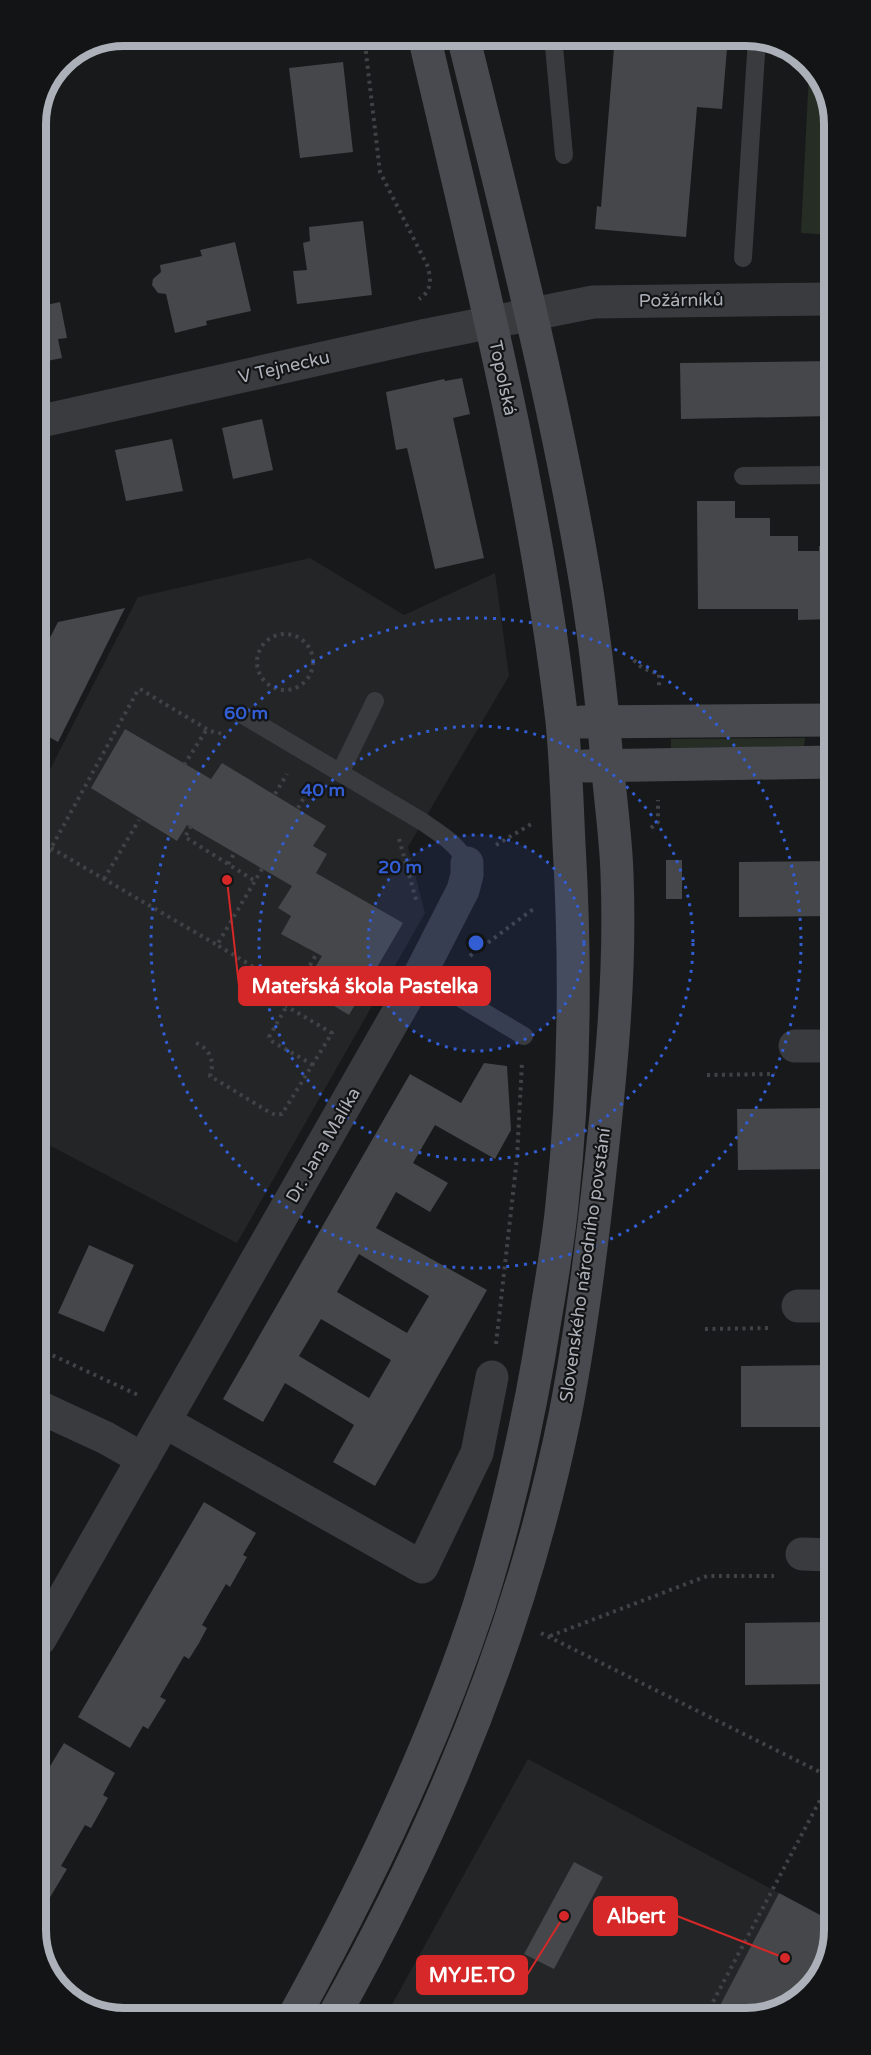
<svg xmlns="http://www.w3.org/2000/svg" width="871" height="2055" font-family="'Varela Round',sans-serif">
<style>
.built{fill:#242527}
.green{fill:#252d25}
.building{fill:#45474a;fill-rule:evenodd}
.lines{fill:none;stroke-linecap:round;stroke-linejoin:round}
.path{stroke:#404246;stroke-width:4;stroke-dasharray:3 4.5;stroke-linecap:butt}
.lane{stroke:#3a3b3f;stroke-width:18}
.street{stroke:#3a3b3f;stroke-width:33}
.secondary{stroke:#484a4f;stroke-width:33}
.ring{fill:none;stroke:#325dd3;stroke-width:3;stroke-dasharray:3 6}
.labels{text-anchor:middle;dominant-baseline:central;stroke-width:4.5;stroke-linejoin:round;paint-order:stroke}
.street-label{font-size:18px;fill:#acb1b9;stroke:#131415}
.rim{fill:none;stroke:#acb1b9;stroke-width:8}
.centre{fill:#325dd3;stroke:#131415;stroke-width:3}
.ring-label{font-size:18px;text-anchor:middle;font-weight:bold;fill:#325dd3;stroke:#131415;stroke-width:4.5;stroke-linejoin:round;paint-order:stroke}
.leader{fill:none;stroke:#d62828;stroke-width:2}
.callout-dot{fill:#d62828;stroke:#131415;stroke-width:2}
.callout{fill:#d62828;stroke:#d62828;stroke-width:2}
.callout-label{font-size:20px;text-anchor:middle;font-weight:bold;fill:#fff}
</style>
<rect width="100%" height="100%" fill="#18191a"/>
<g class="built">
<polygon points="310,558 404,615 495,573 509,676 408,847 425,913 237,1243 39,1140 38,793 138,597"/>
<polygon points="528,1759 835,1923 835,1931 817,1984 775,2014 385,2017"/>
</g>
<g class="green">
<polygon points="809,72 813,72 830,96 831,235 801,233"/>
<polygon points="805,738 804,747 671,748 671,739"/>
</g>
<g class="building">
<polygon points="248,36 281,36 282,43 249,47"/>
<polygon points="615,36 728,36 722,109 697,107 686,237 595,229 597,206 601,207"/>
<polygon points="343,62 353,152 300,158 289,68"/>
<polygon points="363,221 372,295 297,304 293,271 307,270 303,243 310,241 309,227"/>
<polygon points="235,242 251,311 206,321 207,325 175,333 166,294 158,293 152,285 153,279 161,272 160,265 202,256 200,250"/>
<polygon points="60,302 67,338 58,339 62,358 37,363 37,307"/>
<polygon points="831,361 831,416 681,419 680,363"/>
<polygon points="462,378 470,414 453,418 484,558 435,569 407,448 396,450 386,392 444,379 445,381"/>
<polygon points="262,419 273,470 233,479 222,428"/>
<polygon points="172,439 183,491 126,501 115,450"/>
<polygon points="697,501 735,501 735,518 770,518 770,536 798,536 798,551 819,551 819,546 823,546 823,535 832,535 832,619 798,620 798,609 698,609"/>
<polygon points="125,608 58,742 38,731 37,663 58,622"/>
<polygon points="125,729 211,779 222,763 326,826 313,846 327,854 316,873 403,923 349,1015 303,987 322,956 281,934 291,916 278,908 292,886 187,825 177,841 91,788"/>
<rect x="666" y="860" width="16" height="39"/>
<polygon points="832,861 832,916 739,917 739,862"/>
<path d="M484 1063 507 1066 511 1130 495 1159 435 1125 413 1163 448 1183 430 1212 396 1192 376 1228 487 1290 375 1486 333 1462 354 1425 285 1383 263 1422 223 1399 410 1074 461 1103ZM359 1254 429 1296 407 1333 337 1292ZM321 1319 391 1360 369 1398 299 1356Z"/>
<polygon points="833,1108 833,1169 738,1170 737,1109"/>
<polygon points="89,1245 134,1265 104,1332 58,1313"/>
<polygon points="834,1365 834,1427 741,1427 741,1366"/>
<polygon points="204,1502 256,1533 243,1555 247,1557 230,1587 226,1584 202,1625 207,1628 199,1643 189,1659 184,1656 160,1697 166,1700 148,1729 143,1726 130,1748 78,1717"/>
<polygon points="834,1622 834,1684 745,1685 745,1623"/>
<polygon points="64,1743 115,1773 103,1795 108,1798 91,1828 85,1825 61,1866 67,1869 49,1899 43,1896 40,1901 40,1783"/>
<polygon points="574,1862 603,1877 554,1969 524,1954"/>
<polygon points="779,1893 835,1923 835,1931 817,1984 775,2014 715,2015"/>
</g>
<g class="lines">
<g class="path">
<path d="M364 36 380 172 428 267C431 280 432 291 419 299"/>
<circle cx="285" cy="662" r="28"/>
<path d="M634 660C640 668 649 671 659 674V688"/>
<polyline points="184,765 207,729"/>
<polyline points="275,794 287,774"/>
<polyline points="298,808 310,787"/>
<polyline points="191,826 185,837 255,881"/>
<polyline points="651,828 658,822 658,800"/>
<polyline points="399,839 417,903"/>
<polyline points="496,845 533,823"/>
<polyline points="51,848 217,945"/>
<polyline points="228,864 235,852"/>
<polyline points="262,869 217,945 294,991"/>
<polyline points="38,872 138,690 140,689 210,731 223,734"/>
<polyline points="104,879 139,820"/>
<polyline points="470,956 536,907"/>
<path d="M196 1043C210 1049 215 1061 210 1076L269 1112 276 1115 282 1114 332 1033 286 1006"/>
<polyline points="313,1065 273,1042 269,1037 317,953"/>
<polyline points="707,1075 775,1074"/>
<polyline points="705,1329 770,1328"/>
<polyline points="496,1344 517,1158 522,1062"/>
<polyline points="39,1349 138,1395"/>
<polyline points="541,1633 826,1775"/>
<polyline points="550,1636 707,1576 774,1576"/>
<polyline points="706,2015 820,1800 824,1790 826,1775 835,1770"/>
</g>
<g class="lane">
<polyline points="553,36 564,155"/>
<polyline points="743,258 757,38"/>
<polyline points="743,476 831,475"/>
<path d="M243 715 423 822C440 834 457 843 467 863"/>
<polyline points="340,773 375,701"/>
<polyline points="420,974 524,1036"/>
</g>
<g class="street">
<polyline points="37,422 422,336 593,302 831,299"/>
<polyline points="795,1046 833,1046"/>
<polyline points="798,1306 833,1306"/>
<polyline points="39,1407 106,1438 143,1459"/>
<polyline points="165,1422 422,1567 477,1453 492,1377"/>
<polyline points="802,1554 834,1555"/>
<polyline points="40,1639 420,974 463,890 467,875 467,863"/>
</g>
<g class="secondary">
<polyline points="582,722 832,720"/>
<polyline points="585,766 832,762"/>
<path d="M333 2017C438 1830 522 1626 565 1415 581 1334 591 1253 600 1171 611 1072 621 973 617 874 616 840 611 805 608 771 602 703 595 635 583 567 552 388 507 213 463 36"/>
<path d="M293 2018C366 1886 432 1749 479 1606 505 1524 524 1441 539 1356 547 1305 557 1255 562 1204 575 1084 576 964 569 844 567 803 566 762 562 721 535 489 477 263 424 36"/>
</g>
</g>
<circle cx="476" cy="943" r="108" fill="#325dd3" fill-opacity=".12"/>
<g class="ring">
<circle cx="476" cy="943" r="108"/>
<circle cx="476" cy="943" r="217"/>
<circle cx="476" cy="943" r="325"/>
</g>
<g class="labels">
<g class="street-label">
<text transform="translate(681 300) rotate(-1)">Požárníků</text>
<text transform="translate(284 367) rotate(-13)">V Tejnecku</text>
<text transform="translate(503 378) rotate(78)">Topolská</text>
<text transform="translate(323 1145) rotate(-60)">Dr. Jana Malíka</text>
<text transform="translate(585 1265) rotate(-82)">Slovenského národního povstání</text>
</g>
</g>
<path d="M0 0H871V2055H0ZM124 46H746A78 78 0 0 1 824 124V1930A78 78 0 0 1 746 2008H124A78 78 0 0 1 46 1930V124A78 78 0 0 1 124 46Z" fill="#131415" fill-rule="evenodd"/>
<path class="rim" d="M124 46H746A78 78 0 0 1 824 124V1930A78 78 0 0 1 746 2008H124A78 78 0 0 1 46 1930V124A78 78 0 0 1 124 46Z"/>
<circle cx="476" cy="943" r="9" class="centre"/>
<g class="ring-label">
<text x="246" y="719">60 m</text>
<text x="323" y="796">40 m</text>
<text x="400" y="873">20 m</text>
</g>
<path class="leader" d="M227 880L239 986M785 1958L677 1916M564 1916L527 1975"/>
<g class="callout-dot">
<circle cx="227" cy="880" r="6"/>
<circle cx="785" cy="1958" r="6"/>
<circle cx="564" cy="1916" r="6"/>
</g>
<g class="callout">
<rect x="239" y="967" width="251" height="38" rx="6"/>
<rect x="594" y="1897" width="83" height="38" rx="6"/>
<rect x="417" y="1956" width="110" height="38" rx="6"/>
</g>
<g class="callout-label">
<text x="365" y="993">Mateřská škola Pastelka</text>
<text x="636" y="1923">Albert</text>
<text x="472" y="1982">MYJE.TO</text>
</g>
</svg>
